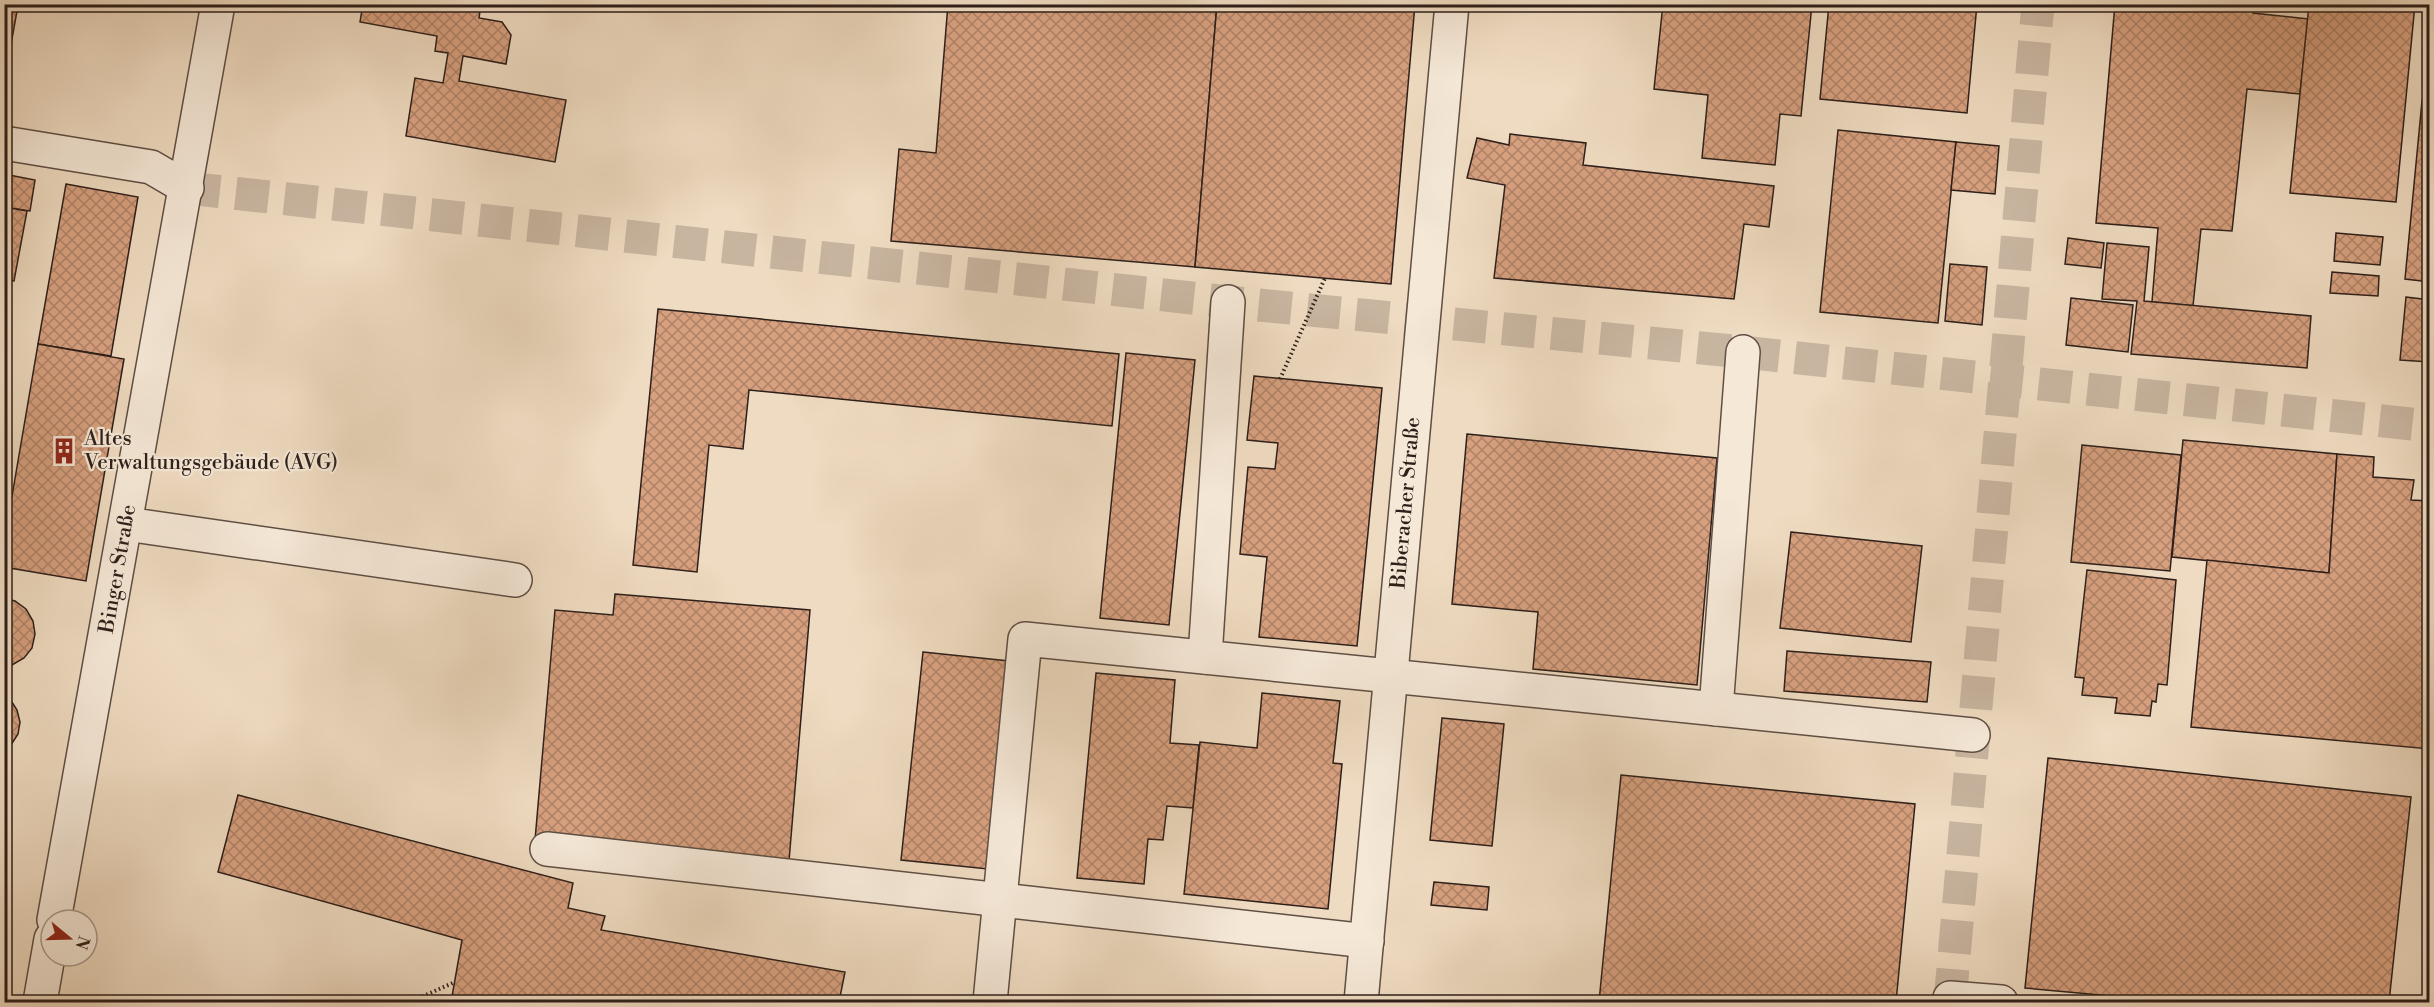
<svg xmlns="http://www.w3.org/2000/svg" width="2434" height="1007" font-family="'Libre Bodoni',serif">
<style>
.building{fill:url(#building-cross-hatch);stroke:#2d1f1a;stroke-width:1.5}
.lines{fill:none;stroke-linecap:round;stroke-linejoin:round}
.minor-tunnel{stroke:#c8b5a0;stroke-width:33;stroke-dasharray:33 16;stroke-linecap:butt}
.minor-casing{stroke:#5e4e44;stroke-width:36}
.path{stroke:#2d1f1a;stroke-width:4;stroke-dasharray:1.5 3;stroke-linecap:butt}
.minor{stroke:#f5e8d7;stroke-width:33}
.path-bridge{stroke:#2d1f1a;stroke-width:4;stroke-dasharray:1.5 3;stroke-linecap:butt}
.labels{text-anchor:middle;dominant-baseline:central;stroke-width:4.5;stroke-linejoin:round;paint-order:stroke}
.poi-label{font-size:21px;fill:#2d1f1a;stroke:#f5e8d7;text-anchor:start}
.street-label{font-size:21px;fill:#2d1f1a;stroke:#f5e8d7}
</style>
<defs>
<pattern id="building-cross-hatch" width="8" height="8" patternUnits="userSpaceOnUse" patternTransform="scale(1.5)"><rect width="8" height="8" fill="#d7a07f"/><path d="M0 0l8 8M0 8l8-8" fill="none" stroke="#af8267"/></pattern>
</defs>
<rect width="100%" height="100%" fill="#efdbc1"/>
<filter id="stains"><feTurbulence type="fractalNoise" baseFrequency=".00333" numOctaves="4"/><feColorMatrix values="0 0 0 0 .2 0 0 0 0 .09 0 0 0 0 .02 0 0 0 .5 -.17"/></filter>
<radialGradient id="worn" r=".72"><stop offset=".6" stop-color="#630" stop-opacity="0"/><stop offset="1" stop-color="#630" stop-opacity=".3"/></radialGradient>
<g class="building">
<polygon points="363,4 481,4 479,18 502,22 511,35 506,64 463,56 459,81 566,100 555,162 406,136 415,78 443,83 448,53 435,51 437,36 360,22"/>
<polygon points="948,4 1217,4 1195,267 891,241 899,149 936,153"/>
<polygon points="1217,4 1415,4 1391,284 1195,267"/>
<polygon points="1663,4 1812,4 1801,116 1780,114 1775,165 1702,158 1708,95 1654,89"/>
<polygon points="1829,4 1977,4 1967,113 1820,99"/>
<polygon points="2115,4 2254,4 2253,13 2308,19 2300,94 2247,89 2232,231 2201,229 2193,306 2152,302 2158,228 2096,223"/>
<polygon points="2309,4 2415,4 2396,202 2290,193"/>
<polygon points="4,8 17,11 5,78 4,78"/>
<polygon points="2430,29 2430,83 2425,83"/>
<polygon points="2422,101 2430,102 2430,282 2405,279"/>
<polygon points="1838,130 1956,142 1938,323 1820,312"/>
<polygon points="1510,134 1586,143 1583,165 1774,186 1769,227 1744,224 1734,299 1494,278 1505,185 1467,178 1477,138 1509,145"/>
<polygon points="1956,142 1999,146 1995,194 1951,190"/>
<polygon points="4,174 35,180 30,211 4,207"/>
<polygon points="66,184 138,197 111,356 38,344"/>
<polygon points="4,207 27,211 14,281 4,280"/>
<polygon points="2336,233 2383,237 2380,265 2334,261"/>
<polygon points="2068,238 2104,243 2101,268 2065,264"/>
<polygon points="2107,243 2149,247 2144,301 2311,316 2307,368 2131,354 2137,301 2102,299"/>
<polygon points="1950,264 1987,267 1982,325 1945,321"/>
<polygon points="2332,272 2379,276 2378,296 2330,293"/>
<polygon points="2406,297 2430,300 2430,362 2400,360"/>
<polygon points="2071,298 2133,305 2128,352 2066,345"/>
<polygon points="658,309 1119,354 1112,426 749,390 743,449 709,445 697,572 633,565"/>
<polygon points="38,344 124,359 86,581 4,567 4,543"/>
<polygon points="1126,353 1195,360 1169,625 1100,618"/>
<polygon points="1254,376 1382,388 1357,646 1259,637 1267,557 1240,554 1248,467 1275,469 1278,443 1247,440"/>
<polygon points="1467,434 1717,458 1697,685 1533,669 1538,612 1452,604"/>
<polygon points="2183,440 2337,454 2329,573 2172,557"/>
<polygon points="2082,445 2181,455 2170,571 2071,562"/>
<polygon points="2337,454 2374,457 2373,477 2414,480 2411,500 2430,501 2430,749 2191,727 2207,560 2329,573"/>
<polygon points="1791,532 1922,546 1911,642 1780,628"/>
<polygon points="2087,570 2176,580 2167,685 2158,684 2156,702 2152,701 2150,716 2115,713 2117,698 2082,695 2084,678 2075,677"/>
<polygon points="615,594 810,610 789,861 535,840 555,610 613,615"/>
<polygon points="4,598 15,601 26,609 33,621 35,634 32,648 24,658 12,665 4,666"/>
<polygon points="1787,651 1931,662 1927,702 1784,691"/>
<polygon points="923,652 1009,661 988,869 901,860"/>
<polygon points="1096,673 1175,680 1170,743 1199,745 1193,808 1167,806 1163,840 1148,839 1144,884 1077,878"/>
<polygon points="1262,693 1340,701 1333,763 1342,764 1328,909 1184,894 1200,742 1257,748"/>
<polygon points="4,696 10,699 17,710 20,722 18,734 11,745 4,749"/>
<polygon points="1442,718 1504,724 1492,846 1430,840"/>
<polygon points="2048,758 2411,797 2389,1002 2177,1002 2025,988"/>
<polygon points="1621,775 1915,804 1896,1002 1599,1002"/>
<polygon points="238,795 573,883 568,908 605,916 601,930 845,972 839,1002 451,1002 462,940 218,872"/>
<polygon points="1434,882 1489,887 1487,910 1431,905"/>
</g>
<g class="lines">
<g class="minor-tunnel">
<polyline points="187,188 1228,302 1743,352 2430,426"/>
<polyline points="1950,1002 2038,4"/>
</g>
<g class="minor-casing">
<g id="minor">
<polyline points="4,143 151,167 187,188"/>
<polyline points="126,524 515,580"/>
<polyline points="1205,657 1228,302"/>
<polyline points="1716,709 1743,352"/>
<polyline points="547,849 1367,941"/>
<polyline points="54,920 218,4"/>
<polyline points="1950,998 2001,1002"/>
<polyline points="40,1002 51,939"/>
<polyline points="990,1002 1025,639 1973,735"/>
<polyline points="1361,1002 1452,4"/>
</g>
</g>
<polyline class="path" points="410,1002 455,982"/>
<use href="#minor" class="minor"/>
<polyline class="path-bridge" points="1280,379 1325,278"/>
</g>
<defs>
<g id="building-bare" transform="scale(2.07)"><path d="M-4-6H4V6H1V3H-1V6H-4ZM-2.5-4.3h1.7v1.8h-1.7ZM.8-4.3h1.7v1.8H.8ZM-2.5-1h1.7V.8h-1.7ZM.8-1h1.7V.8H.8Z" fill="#8f2418" stroke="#f5e8d7" stroke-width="2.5" paint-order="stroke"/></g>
</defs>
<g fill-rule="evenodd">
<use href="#building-bare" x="64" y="451"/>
</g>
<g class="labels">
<g class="poi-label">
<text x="84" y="439">Altes<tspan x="84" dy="24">Verwaltungsgebäude (AVG)</tspan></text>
</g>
<g class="street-label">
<text transform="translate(1406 503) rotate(-85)">Biberacher Straße</text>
<text transform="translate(118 569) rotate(-80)">Binger Straße</text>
</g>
</g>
<rect width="2434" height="1007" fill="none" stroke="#efdbc1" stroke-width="24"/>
<rect x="6" y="6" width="2422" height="995" fill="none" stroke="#2d1f1a" stroke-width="3"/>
<rect x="12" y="12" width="2410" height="983" fill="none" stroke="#2d1f1a" stroke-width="1.5"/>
<g transform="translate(69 938) rotate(109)"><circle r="28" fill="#f5e8d7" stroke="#a5988b" stroke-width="1.5"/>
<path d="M0-4.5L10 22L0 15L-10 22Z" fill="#8f2418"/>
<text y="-9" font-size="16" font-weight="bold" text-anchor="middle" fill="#2d1f1a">N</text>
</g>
<rect width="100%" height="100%" filter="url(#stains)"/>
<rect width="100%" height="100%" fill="url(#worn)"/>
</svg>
